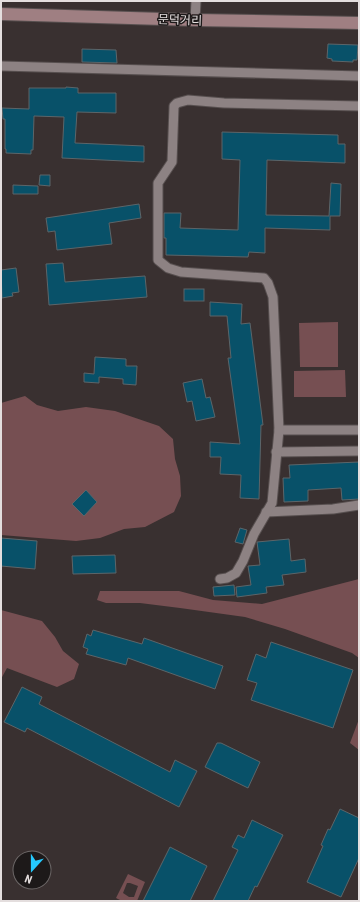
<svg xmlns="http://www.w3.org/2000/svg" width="360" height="902" font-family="'Roboto Condensed','Noto Sans KR',sans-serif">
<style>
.green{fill:#764f52;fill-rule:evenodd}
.building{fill:#085169;stroke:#5c6569}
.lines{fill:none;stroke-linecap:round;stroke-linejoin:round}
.minor-casing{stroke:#574f4f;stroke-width:11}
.secondary-casing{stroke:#574f4f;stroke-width:14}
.minor{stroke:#8d8283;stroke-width:9}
.secondary{stroke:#9f7f82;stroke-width:12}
.labels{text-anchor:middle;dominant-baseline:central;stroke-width:3;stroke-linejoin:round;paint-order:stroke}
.street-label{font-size:12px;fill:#e4dede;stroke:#1d1919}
</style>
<rect width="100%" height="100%" fill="#393030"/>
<g class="green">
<polygon points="338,322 338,367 300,367 299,323"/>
<polygon points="345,370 346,397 294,397 294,371"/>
<polygon points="25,396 37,405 58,411 86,407 115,411 159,426 173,439 175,459 180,476 181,496 174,512 145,527 124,529 100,538 76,541 1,535 1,403"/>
<polygon points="359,579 359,658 352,653 285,629 245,617 180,608 140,603 106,603 97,600 100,591 179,591 213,600 262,604"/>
<polygon points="1,610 42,621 55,637 63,651 79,664 74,679 57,687 7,668 1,679"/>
<polygon points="359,719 359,750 350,743"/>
<path d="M128 874 145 882 137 901H122L116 898ZM127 883H130L138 886 134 897H129L123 893Z"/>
</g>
<g class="building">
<polygon points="328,44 358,45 357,60 353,60 353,62 332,61 332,59 327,58"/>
<polygon points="82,49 116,50 117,63 82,62"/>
<polygon points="66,87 78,88 78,93 116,93 116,113 77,112 75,143 144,146 144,162 62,158 64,117 34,116 33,150 31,150 31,154 6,153 6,149 5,149 5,119 3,119 2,108 29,109 29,88 66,88"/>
<polygon points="222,132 338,135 338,144 345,144 345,163 267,160 266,215 329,216 331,183 341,184 340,216 330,216 330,230 265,228 265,253 249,252 248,257 166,255 166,238 164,238 164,213 181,213 180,228 238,230 240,160 222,159"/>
<polygon points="40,175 50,175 50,186 39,185"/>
<polygon points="13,185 38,186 38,194 13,194"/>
<polygon points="139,204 141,218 109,223 112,244 57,250 55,231 48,232 46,218"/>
<polygon points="63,263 65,282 145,276 147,297 49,305 46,264"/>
<polygon points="16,268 19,292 12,293 13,296 2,298 1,270"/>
<rect x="184" y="289" width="20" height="12"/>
<polygon points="210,302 242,304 241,324 250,323 263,425 261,425 259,499 240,498 241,475 220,474 221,457 210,457 210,442 240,444 228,358 231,358 227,316 210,316"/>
<polygon points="95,357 126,359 126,366 137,366 136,385 123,384 123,379 99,377 99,383 84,382 84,373 94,374"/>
<polygon points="202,379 206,398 210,397 215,417 196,421 192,401 187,402 183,383"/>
<polygon points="359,462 359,499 342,500 341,488 308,490 308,501 284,502 283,478 290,478 289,465"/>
<polygon points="86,490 97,502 84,516 72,504"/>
<polygon points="240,528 247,530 243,544 235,542"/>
<polygon points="1,538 37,541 35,569 1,566"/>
<polygon points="289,539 291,561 305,559 306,572 282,575 284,585 266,587 267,593 237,597 236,587 251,585 248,566 260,565 257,542"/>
<polygon points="115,555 116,573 73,574 72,556"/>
<polygon points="234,585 235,595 214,596 213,587"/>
<polygon points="93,630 142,644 144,638 223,666 215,689 128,658 126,665 86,654 88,649 83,647 87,634 91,636"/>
<polygon points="271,642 353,670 333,728 251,700 257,683 247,680 256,654 266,658"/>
<polygon points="22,687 42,697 39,704 170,772 175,760 197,771 179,807 27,728 25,732 4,722"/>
<polygon points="217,743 221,743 260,762 248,788 205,767"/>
<polygon points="340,809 359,818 359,858 341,897 307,882 323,846 321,845 328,829 330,830"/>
<polygon points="252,820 283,835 257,887 255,886 248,901 213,901 238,850 232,847 238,835 244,838"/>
<polygon points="170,847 207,866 190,901 143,901"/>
</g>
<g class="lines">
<g class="minor-casing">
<g id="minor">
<polyline points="195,20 196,1"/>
<polyline points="1,66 359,76"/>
<polyline points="279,430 359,430"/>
<polyline points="276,452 359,451"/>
<polyline points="266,512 333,509 359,505"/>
<polyline points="220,579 227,578 236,573 243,561 254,534 272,503 279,430 273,297 268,283 264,278 181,272 168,268 158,260 158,183 172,162 174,106 177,103 188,100 224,103 359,106"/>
</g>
</g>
<g class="secondary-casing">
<polyline id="secondary" points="1,14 195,20 359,23"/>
</g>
<use href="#minor" class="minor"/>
<use href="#secondary" class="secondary"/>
</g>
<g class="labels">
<g class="street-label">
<text transform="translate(180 20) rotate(2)">문덕거리</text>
</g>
</g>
<rect width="360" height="902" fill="none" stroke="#e4dede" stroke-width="4"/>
<g transform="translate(32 870) rotate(201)"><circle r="19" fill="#1d1919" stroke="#6d6868"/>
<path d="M0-3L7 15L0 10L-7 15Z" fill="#25c9fe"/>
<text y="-6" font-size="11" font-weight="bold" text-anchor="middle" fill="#e4dede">N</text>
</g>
</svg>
